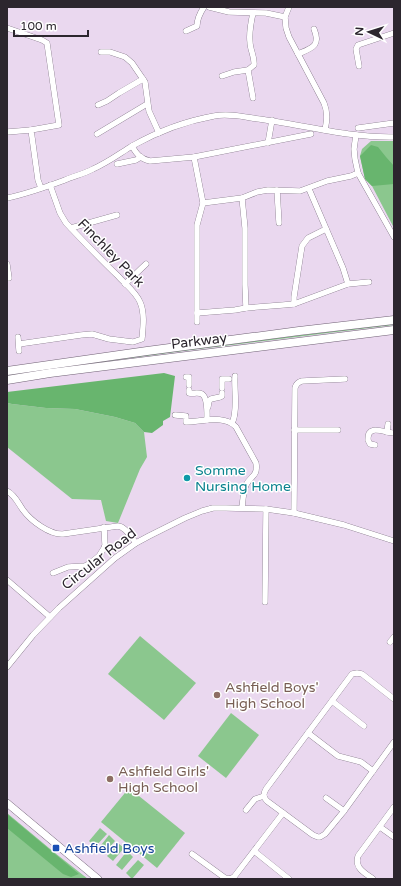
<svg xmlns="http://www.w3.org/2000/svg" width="401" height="886" font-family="'Varela Round',sans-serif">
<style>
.green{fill:#8bc78e}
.forest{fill:#68b56e}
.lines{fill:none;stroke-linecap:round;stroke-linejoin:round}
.minor-casing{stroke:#706175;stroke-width:6}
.major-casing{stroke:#706175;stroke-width:8}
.highway-casing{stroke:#706175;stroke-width:9}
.minor{stroke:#fff;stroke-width:5.5}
.major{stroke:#fff;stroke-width:7}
.highway{stroke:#fff;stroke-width:8}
.culture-dot{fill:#0f9aa8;stroke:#fff;stroke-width:1.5}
.education-dot{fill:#8d6e63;stroke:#fff;stroke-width:1.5}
.transit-dot{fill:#1a4fb4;stroke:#fff;stroke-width:1.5}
.labels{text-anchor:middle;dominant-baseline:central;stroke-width:3;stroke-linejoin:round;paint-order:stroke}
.street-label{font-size:14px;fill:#2c262e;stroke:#fff}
.culture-label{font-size:14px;fill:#0d838f;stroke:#fff;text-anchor:start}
.education-label{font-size:14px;fill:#785e54;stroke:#fff;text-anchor:start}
.transit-label{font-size:14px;fill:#164399;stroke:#fff;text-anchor:start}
</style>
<rect width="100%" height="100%" fill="#ead8ef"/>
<g class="green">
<polygon points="371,141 394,141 394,228 372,186 365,179 360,156 362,149"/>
<path d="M394 324V325C265 341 135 356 7 376V372L207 346Z"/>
<polygon points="7,403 12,404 46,408 75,409 115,417 135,423 144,432 147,457 140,469 118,523 106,521 101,500 72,499 7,447"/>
<polygon points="140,636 196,683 164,720 108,674"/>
<polygon points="231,713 259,735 226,778 198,756"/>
<polygon points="129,788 185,833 157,868 101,822"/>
<polygon points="7,813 55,853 88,879 7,879"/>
<polygon points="100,828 107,834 95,847 89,841"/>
<polygon points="109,835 115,841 104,854 98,849"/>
<polygon points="118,843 124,848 113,861 107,856"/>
<polygon points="127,851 133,857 122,870 116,865"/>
<polygon points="138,860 144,865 132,879 126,873"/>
</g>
<g class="forest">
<polygon points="371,145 378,147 386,157 394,166 394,184 372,186 365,179 360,156"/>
<polygon points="164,373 175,376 170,417 163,421 163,425 152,433 144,432 135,423 115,417 75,409 46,408 12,404 7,403 7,392"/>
<polygon points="7,814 79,874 71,877 63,874 7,828"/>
</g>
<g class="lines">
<g class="minor-casing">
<g id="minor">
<polyline points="209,7 229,12 266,13 285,17"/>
<path d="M289 7 285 17 286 28 289 37 324 103C328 113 327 120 325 130"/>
<path d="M253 13C251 22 249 33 250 42 250 50 255 57 254 65L248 70 253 98"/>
<polyline points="7,28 42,40 47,43 59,125 31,130 38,180 41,188"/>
<path d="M186 31 197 26C197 19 200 13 204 7"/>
<polyline points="101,52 110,52 125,57 132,63 145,82 149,111 159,133"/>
<path d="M298 54C312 48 321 46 314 29"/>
<polyline points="359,66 356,49 358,45 394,33"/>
<polyline points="222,76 234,72 248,70"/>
<polyline points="98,105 107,101 119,93 143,79"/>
<polyline points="358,128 394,123"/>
<polyline points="7,132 31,130"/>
<polyline points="97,134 147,104"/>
<polyline points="356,135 354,149 355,159 358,173 394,237"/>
<polyline points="268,143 272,120"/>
<path d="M132 146C137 155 141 159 150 161L194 157 311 134"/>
<polyline points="194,157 203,203 197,225 197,322"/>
<polyline points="117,164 136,160 141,157"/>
<polyline points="277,190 279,223"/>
<path d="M7 198C27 194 46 187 65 180 74 176 84 174 93 169 107 163 119 154 132 146 157 132 186 121 214 116 229 113 244 117 259 119 303 125 350 138 394 137"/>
<polyline points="242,198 245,228 245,285 246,308"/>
<polyline points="203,203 242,198 257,192 268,190 300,191 327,181 351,176 358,173"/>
<polyline points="71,228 117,215"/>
<polyline points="7,264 9,278 7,278"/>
<polyline points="125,284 146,264"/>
<polyline points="348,284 369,282"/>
<polyline points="294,304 294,297 302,246 308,238 326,229"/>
<polyline points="197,313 235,310 246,308 283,305 294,304 348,284 343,268 309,189"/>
<polyline points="18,337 19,351"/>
<path d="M19 344 81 335 92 334 109 339 133 342 142 339C143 328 145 313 140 302 136 292 125 284 118 276 100 259 83 241 66 223L60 213 50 185"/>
<polyline points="186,377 189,377 189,385"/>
<polyline points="222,388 222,379 229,379"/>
<path d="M189 390V393C193 394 198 392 202 394 208 398 207 414 207 420"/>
<polyline points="208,407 209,401 211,399 220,397 222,396 222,393"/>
<path d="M175 415 186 416V422C202 422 224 414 236 427L256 463C258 477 251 475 246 485 243 492 243 500 242 508"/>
<path d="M232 423C238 412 234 389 235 376"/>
<polyline points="294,430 338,430"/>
<polyline points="387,432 388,424"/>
<path d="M375 445 370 444 368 440C367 423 385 433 394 433"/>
<path d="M7 491C15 495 18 503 23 510 31 521 50 535 63 534L118 526C126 527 131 537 136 543"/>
<path d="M294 513 295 388C296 384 298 382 302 381L345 379"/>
<polyline points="53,573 68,567 85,566 89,564 99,556 104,548 105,545 104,527"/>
<polyline points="7,580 50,617"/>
<polyline points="265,602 266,509"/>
<polyline points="390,642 394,637"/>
<polyline points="7,667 33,635 59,608 115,558 136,543 149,536 185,518 202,511 213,508 226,508 266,509 294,513 344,525 394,541"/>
<path d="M394 699 362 674 357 673 352 674 266 789C263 794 263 797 267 801L313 835 318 837H320L325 834 344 811 394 742"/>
<polyline points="332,701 364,726"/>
<polyline points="308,733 338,756 361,762 373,771"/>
<polyline points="326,798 344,811"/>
<polyline points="246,810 255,799 264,796"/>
<polyline points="380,827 394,837"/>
<polyline points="254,851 289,879"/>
<polyline points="192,854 225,878 230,879 234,877 283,813"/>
<path d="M373 879C365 873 354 868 358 856L394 807"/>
</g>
</g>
<g class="major-casing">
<polyline id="major" points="7,803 98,879"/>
</g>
<g class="highway-casing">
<g id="highway">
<polyline points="7,371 147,351 299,331 394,320"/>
<polyline points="7,380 50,373 394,330"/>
</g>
</g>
<use href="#minor" class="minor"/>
<use href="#major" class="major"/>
<use href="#highway" class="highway"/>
</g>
<circle class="culture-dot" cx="187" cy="478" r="4"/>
<g class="education-dot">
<circle cx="217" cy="695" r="4"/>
<circle cx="110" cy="779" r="4"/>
</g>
<rect class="transit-dot" x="52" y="844" width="8" height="8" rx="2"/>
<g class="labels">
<g class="street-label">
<text transform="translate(111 253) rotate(46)">Finchley Park</text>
<text transform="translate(199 341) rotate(-7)">Parkway</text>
<text transform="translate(99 559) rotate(-38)">Circular Road</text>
</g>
<g class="culture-label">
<text x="195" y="470">Somme<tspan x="195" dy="16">Nursing Home</tspan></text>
</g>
<g class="education-label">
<text x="225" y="687">Ashfield Boys'<tspan x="225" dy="16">High School</tspan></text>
<text x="118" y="771">Ashfield Girls'<tspan x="118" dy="16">High School</tspan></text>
</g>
<g class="transit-label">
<text x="64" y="848">Ashfield Boys</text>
</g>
</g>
<rect width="401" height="886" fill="none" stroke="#2c262e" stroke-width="16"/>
<g transform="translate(369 32) rotate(274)" stroke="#ffffff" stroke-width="3" paint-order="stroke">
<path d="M0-3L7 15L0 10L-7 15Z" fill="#2c262e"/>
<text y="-6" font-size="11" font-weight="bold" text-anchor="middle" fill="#2c262e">N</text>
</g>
<path d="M14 30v6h74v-6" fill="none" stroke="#2c262e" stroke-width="2"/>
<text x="20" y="30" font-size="12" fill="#2c262e" stroke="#ffffff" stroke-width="3" paint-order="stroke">100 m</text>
</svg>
